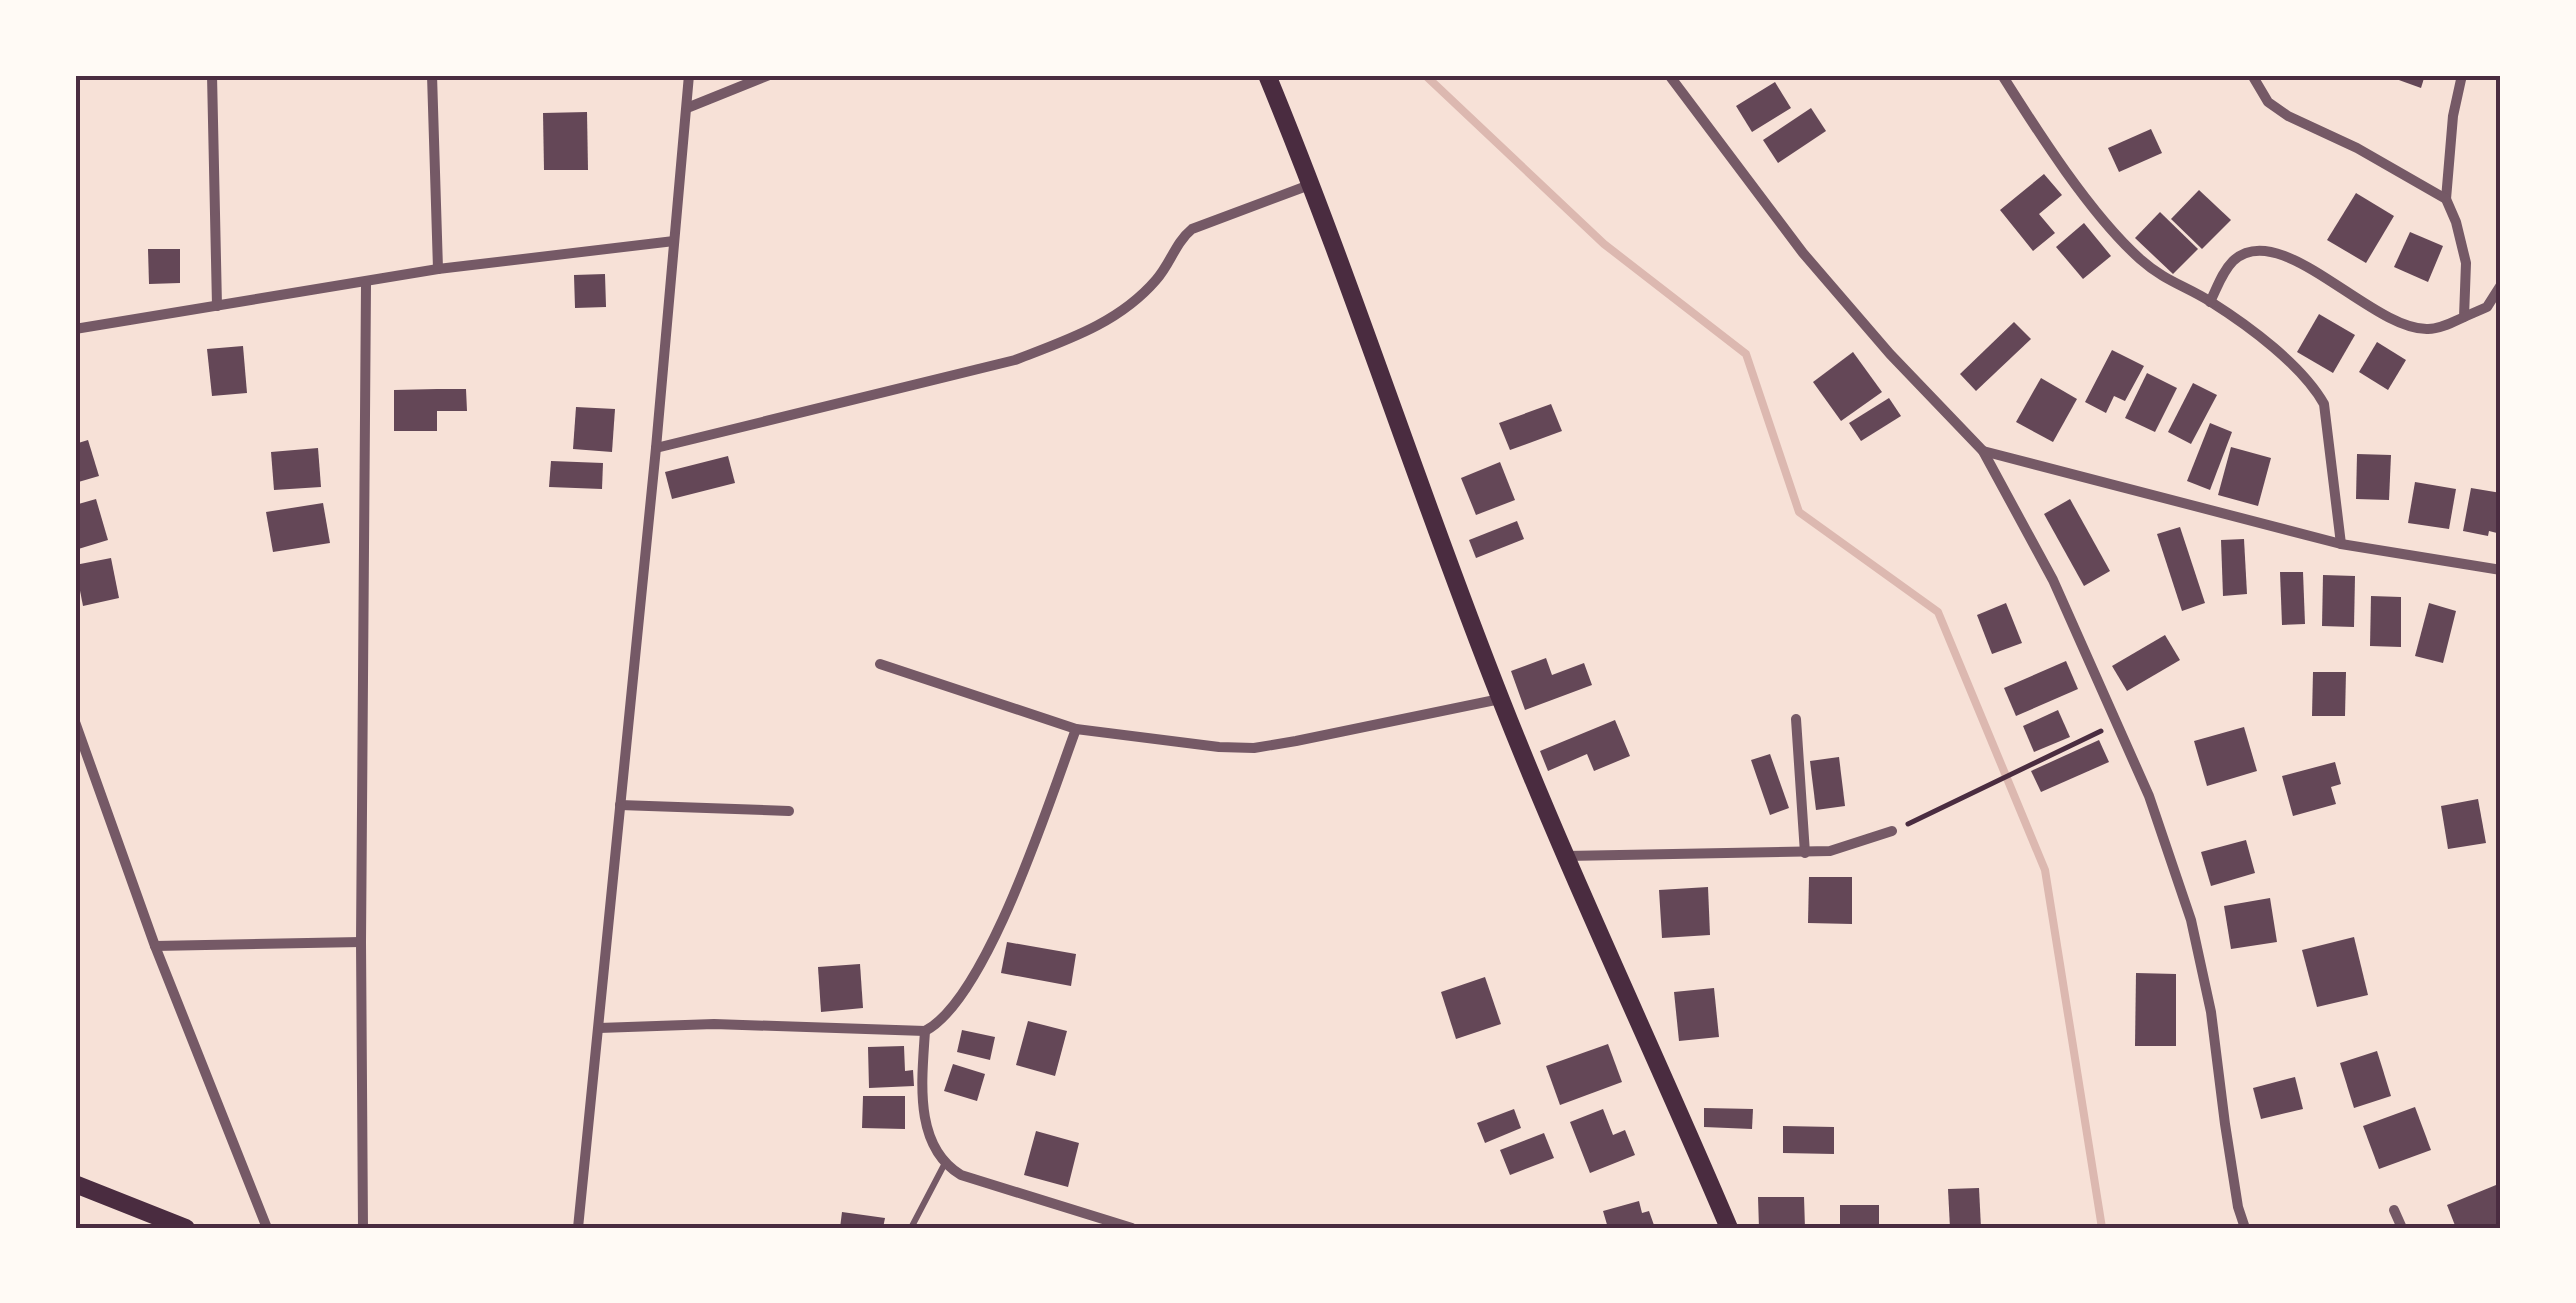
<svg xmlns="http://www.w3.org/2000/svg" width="2576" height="1303" font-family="Montserrat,sans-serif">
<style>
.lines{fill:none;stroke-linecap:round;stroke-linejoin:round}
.stream{stroke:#dcb8b0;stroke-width:8}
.building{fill:#644757}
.path{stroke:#4a2c40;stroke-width:5}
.service{stroke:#755966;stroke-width:6}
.minor{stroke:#755966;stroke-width:10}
.secondary{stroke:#4a2c40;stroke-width:18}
.neatline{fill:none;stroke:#4a2c40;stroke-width:4}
</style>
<rect width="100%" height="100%" fill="#f7e1d7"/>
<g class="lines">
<polyline class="stream" points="1425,75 1604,244 1746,354 1799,512 1938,612 2045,870 2102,1228"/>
</g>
<g class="building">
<polygon points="2385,75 2425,75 2421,88"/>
<polygon points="1775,82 1791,108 1752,132 1736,106"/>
<polygon points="1811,108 1826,131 1778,163 1763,140"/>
<polygon points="587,112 588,170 544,170 543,113"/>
<polygon points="2151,129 2162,153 2119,172 2108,148"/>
<polygon points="2044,174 2062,195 2039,214 2055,233 2033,251 2000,210"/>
<polygon points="2199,190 2231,220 2202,249 2171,219"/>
<polygon points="2356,193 2394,216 2366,263 2327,240"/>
<polygon points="2160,212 2198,249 2173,274 2135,238"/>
<polygon points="2084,223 2111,256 2083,279 2056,247"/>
<polygon points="2410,232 2443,246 2428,282 2394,267"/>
<polygon points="148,249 180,249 180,283 149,284"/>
<polygon points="605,274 606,307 575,308 574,275"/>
<polygon points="2319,314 2355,335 2333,373 2297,352"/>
<polygon points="2014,322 2031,339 1976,391 1960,374"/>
<polygon points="2377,342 2406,360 2388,390 2359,372"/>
<polygon points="243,346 247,393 212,396 207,349"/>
<polygon points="2112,350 2144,366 2125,401 2114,396 2106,413 2085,402"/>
<polygon points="1853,352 1882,392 1841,421 1813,382"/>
<polygon points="2147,373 2177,388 2155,432 2125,418"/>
<polygon points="2041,378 2077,399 2053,442 2016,422"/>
<polygon points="2193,383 2217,395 2191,444 2168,432"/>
<polygon points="437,389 466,389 467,411 437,411 437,431 394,431 394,390"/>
<polygon points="1889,398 1901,416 1861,441 1849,423"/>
<polygon points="1551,404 1562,431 1510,450 1499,423"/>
<polygon points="576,407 615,409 612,452 573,449"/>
<polygon points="2210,423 2232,432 2210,490 2187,481"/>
<polygon points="88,440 99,476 75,483 75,444"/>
<polygon points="2231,447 2271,458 2258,506 2218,495"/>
<polygon points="318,448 321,487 274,490 271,452"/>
<polygon points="2357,454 2391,455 2389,500 2356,499"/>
<polygon points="728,456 735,483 672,499 665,472"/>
<polygon points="551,461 603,463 602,489 549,487"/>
<polygon points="1500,462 1515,500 1476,515 1461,478"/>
<polygon points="2415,482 2456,489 2449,529 2408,523"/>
<polygon points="2471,488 2501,493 2501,534 2489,531 2488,536 2463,531"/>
<polygon points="96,499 108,540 75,550 75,505"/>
<polygon points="2070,499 2110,571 2084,586 2044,514"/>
<polygon points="323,503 330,543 273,552 266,512"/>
<polygon points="1517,521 1524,539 1476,558 1469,540"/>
<polygon points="2180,527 2205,603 2182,611 2157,534"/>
<polygon points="2244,539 2247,594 2223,596 2221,540"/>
<polygon points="111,558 119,598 83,606 75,565"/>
<polygon points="2280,572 2303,572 2305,624 2282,625"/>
<polygon points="2323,575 2355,576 2354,627 2322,626"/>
<polygon points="2371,596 2401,597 2401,647 2370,646"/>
<polygon points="2006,603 2022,643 1992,654 1977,615"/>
<polygon points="2429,603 2456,611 2443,663 2415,656"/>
<polygon points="2165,635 2180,660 2127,691 2112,666"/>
<polygon points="1546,658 1552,675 1584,663 1592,685 1525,710 1511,671"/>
<polygon points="2066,661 2078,689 2016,716 2004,688"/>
<polygon points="2313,672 2346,672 2345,716 2312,716"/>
<polygon points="2058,710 2070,737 2034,752 2023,726"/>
<polygon points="1615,720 1630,756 1594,771 1587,754 1548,771 1540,751"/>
<polygon points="2244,727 2257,771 2207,786 2194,741"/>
<polygon points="2099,740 2109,762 2041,792 2031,771"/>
<polygon points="1770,754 1789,808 1770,815 1751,760"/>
<polygon points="1839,757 1845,806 1816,810 1810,761"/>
<polygon points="2335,762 2341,784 2331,787 2336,804 2293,816 2282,776"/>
<polygon points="2478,799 2486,843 2448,849 2441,806"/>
<polygon points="2246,840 2255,873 2211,886 2201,852"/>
<polygon points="1809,877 1852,877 1852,924 1808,923"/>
<polygon points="1708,887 1710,935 1662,938 1659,890"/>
<polygon points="2270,898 2277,942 2231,949 2224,906"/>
<polygon points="2354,937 2368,995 2317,1007 2302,950"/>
<polygon points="1007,942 1076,954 1071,986 1001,973"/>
<polygon points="860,964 863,1008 821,1012 818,967"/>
<polygon points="2136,973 2176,974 2176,1046 2135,1046"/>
<polygon points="1485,977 1501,1024 1456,1039 1441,992"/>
<polygon points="1714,988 1719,1037 1679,1041 1674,992"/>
<polygon points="1028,1021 1067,1031 1055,1076 1016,1065"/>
<polygon points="962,1030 995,1037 990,1060 957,1052"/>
<polygon points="1608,1044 1622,1082 1560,1105 1546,1066"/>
<polygon points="904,1046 905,1071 913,1070 914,1086 869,1088 868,1047"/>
<polygon points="2377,1051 2391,1096 2354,1108 2340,1063"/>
<polygon points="953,1064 985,1074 977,1101 944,1091"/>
<polygon points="2295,1077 2303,1109 2261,1119 2253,1088"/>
<polygon points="863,1096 905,1096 905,1129 862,1128"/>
<polygon points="2415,1107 2431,1150 2379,1169 2363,1126"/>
<polygon points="1704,1108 1753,1109 1752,1129 1704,1127"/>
<polygon points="1514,1109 1521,1128 1485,1143 1477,1123"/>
<polygon points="1603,1109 1613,1135 1625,1130 1635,1155 1590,1173 1570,1122"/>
<polygon points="1783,1126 1834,1127 1834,1154 1783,1153"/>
<polygon points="1036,1131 1079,1143 1068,1187 1024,1175"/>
<polygon points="1544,1133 1554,1158 1510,1175 1500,1150"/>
<polygon points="2501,1183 2501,1228 2456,1228 2447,1205"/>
<polygon points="1979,1188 1981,1228 1950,1228 1948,1189"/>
<polygon points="1758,1197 1804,1197 1805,1228 1759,1228"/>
<polygon points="1639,1201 1642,1213 1649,1211 1655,1228 1608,1228 1603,1211"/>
<rect x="1840" y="1205" width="39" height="23"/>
<polygon points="842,1212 885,1218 883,1228 840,1228"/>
</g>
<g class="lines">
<polyline class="path" points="1908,824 2101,731"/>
<polyline class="service" points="911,1228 944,1165"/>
<g class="minor">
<polyline points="212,75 217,306"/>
<polyline points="432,75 438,269"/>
<polyline points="1669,75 1803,253 1890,354 1983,451 2053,580 2149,796 2191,920 2211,1012 2225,1124 2238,1207 2245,1228"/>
<path d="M2002 75C2038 132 2090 214 2140 259 2166 282 2184 285 2211 302 2249 326 2302 365 2324 404L2341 544"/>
<polyline points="687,108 769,75"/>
<polyline points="2446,199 2453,116 2462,75"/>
<path d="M2210 302C2217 288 2222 272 2233 261 2280 216 2372 331 2428 329 2440 329 2453 322 2464 317L2466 263 2456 222 2446 199 2357 148 2288 116 2268 102 2252 75"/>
<polyline points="2464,317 2487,307 2501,285"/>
<polyline points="75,329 438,269 674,241"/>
<path d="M656 448 1015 360C1067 340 1119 323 1156 280 1171 263 1175 243 1192 229L1312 184"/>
<polyline points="1983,451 2341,544 2501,570"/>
<polyline points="880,664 1076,729 1219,747 1254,748 1296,741 1500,699"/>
<polyline points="1796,719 1805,853"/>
<polyline points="75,722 155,946 267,1228"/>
<polyline points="620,805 789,811"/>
<polyline points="1566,856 1830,851 1892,831"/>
<polyline points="155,946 361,942"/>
<path d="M599 1028 714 1024 925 1031C987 999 1050 799 1076 729"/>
<path d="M925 1031C922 1080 913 1146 961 1175L1132 1228"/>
<polyline points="2394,1210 2402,1228"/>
<polyline points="363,1228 361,942 366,284"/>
<polyline points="578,1228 656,448 689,75"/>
</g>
<g class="secondary">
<path d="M1267 75C1352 281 1419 493 1501 700 1571 878 1654 1051 1729 1228"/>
<polyline points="75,1184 186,1228"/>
</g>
</g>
<rect width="2576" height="1303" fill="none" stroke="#fffaf5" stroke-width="155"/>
<rect x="78" y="78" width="2420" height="1148" class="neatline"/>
</svg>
